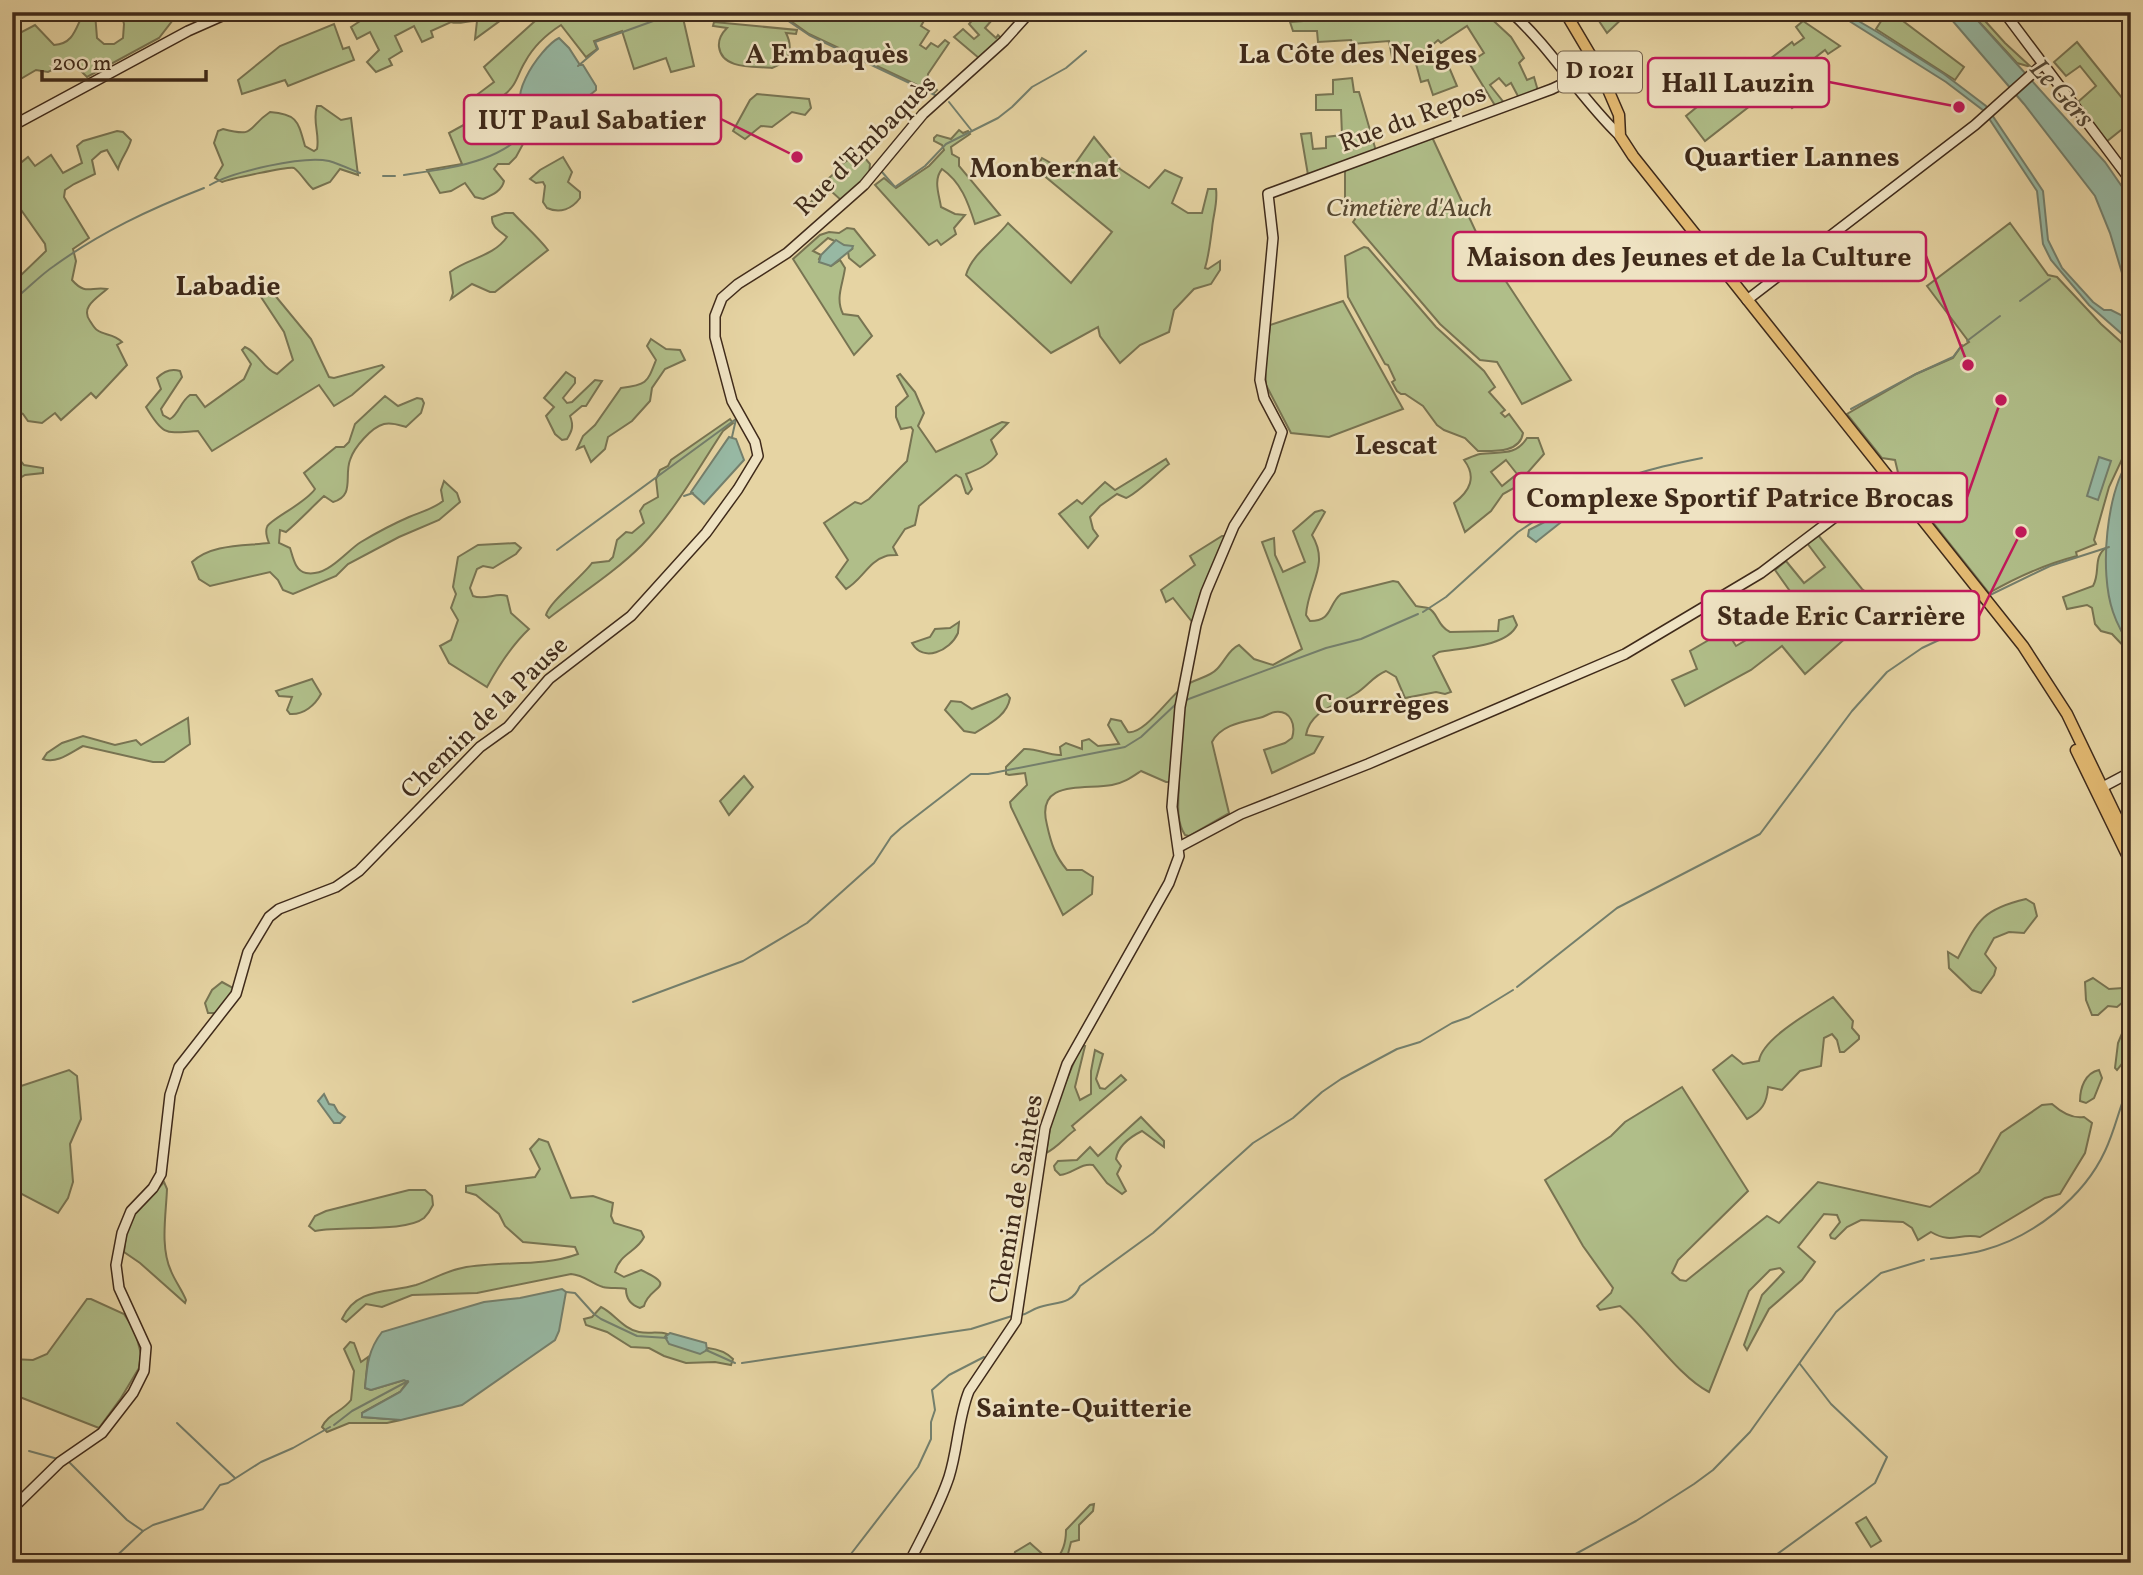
<svg xmlns="http://www.w3.org/2000/svg" width="2143" height="1575" font-family="Vollkorn,serif">
<style>
.green{fill:#b0be89;stroke:#787452;stroke-width:2;fill-rule:evenodd}
.water{fill:#97b8a3;stroke:#747f6c;stroke-width:2}
.lines{fill:none;stroke-linecap:round;stroke-linejoin:round}
.stream{stroke:#747f6c;stroke-width:2}
.secondary-casing{stroke:#3f2a1a;stroke-width:12}
.primary-casing{stroke:#3f2a1a;stroke-width:13}
.secondary{stroke:#efe3c3;stroke-width:9}
.primary{stroke:#e3ba72;stroke-width:10}
.labels{text-anchor:middle;dominant-baseline:central;stroke-width:5;stroke-linejoin:round;paint-order:stroke}
.shield{fill:#efe3c3;stroke:#74624d;stroke-width:2}
.shield-label{font-size:24px;font-weight:bold;fill:#3f2a1a}
.street-label{font-size:26px;fill:#3f2a1a;stroke:#efe3c3}
.park-label{font-size:26px;font-style:italic;fill:#564830;stroke:#efe3c3}
.neighbourhood-label{font-size:28px;font-weight:bold;fill:#3f2a1a;stroke:#efe3c3}
.water-label{font-size:28px;font-style:italic;fill:#514635;stroke:#efe3c3}
.leader{fill:none;stroke:#c2185b;stroke-width:2.5}
.callout-dot{fill:#c2185b;stroke:#efe3c3;stroke-width:2.5}
.callout{fill:#efe3c3;stroke:#c2185b;stroke-width:2.5}
.callout-label{font-size:28px;text-anchor:middle;font-weight:bold;fill:#3f2a1a}
</style>
<rect width="100%" height="100%" fill="#e6d4a3"/>
<filter id="stains"><feTurbulence type="fractalNoise" baseFrequency=".00286" numOctaves="4"/><feColorMatrix values="0 0 0 0 .2 0 0 0 0 .09 0 0 0 0 .02 0 0 0 .5 -.17"/></filter>
<radialGradient id="worn" r=".72"><stop offset=".6" stop-color="#630" stop-opacity="0"/><stop offset="1" stop-color="#630" stop-opacity=".3"/></radialGradient>
<g class="green">
<path d="M121 12 211 14 173 20 159 38 87 77 74 64 68 62 48 72 36 70 12 84V37L35 25 54 45C72 44 75 31 82 16L95 13 97 38 104 44H114L123 38 124 24Z"/>
<path d="M374 12H512L475 39 477 21C468 20 459 25 451 22L431 31 433 37 422 42 414 26 395 36 402 51 389 59 392 65 376 72 367 62 379 50 370 32 357 39 351 27Z"/>
<path d="M545 12H688L683 18 694 66 671 72 666 58 634 69 622 31 594 41 597 49 586 57 561 25C547 34 533 47 525 62 517 75 517 85 504 95L522 118 521 130 529 133 516 157 509 164H498L494 169 504 181C502 191 492 195 483 199L475 197 465 183 451 191 440 193 427 170 462 164 449 133 480 116 474 97 494 82 484 67Z"/>
<polygon points="778,12 929,12 921,26 929,31 920,45 926,49 931,43 938,47 945,40 949,43 928,74 928,82 937,90 934,93 809,34"/>
<polygon points="971,12 999,12 985,28 996,38 998,35 1002,39 980,59 954,37 963,29 974,39 979,35 969,24 976,16"/>
<polygon points="1425,12 1484,12 1511,37 1524,58 1519,63 1527,80 1534,77 1538,91 1519,98 1511,83 1506,86 1499,78 1490,85 1505,104 1496,107 1469,63 1484,53 1467,26 1441,43 1438,40 1430,47 1449,67 1457,86 1433,95 1428,80 1421,82 1413,53 1392,57 1389,41 1352,44 1351,40 1318,42 1317,31 1293,31 1290,22"/>
<polygon points="1593,12 1629,12 1607,33"/>
<polygon points="1887,12 1891,12 1964,67 1955,80 1876,29"/>
<polygon points="1970,12 1977,12 2005,43 2031,67 2017,63"/>
<polygon points="1803,21 1840,46 1828,54 1825,50 1794,74 1809,95 1792,108 1776,88 1766,96 1761,89 1751,96 1755,102 1705,141 1686,116 1724,85 1736,99 1747,91 1740,82 1792,42 1794,45 1804,38 1796,27"/>
<path d="M714 22 797 30 796 34 786 33C794 49 789 62 772 68 755 66 722 70 719 47 718 39 722 33 727 28L713 26Z"/>
<polygon points="334,24 343,49 349,47 354,60 288,86 285,80 242,94 238,80 280,46"/>
<polygon points="2077,42 2131,109 2131,122 2106,142 2078,102 2096,86 2080,66 2066,76 2054,62"/>
<polygon points="1352,78 1354,92 1359,92 1376,151 1308,175 1301,134 1311,133 1313,149 1326,148 1326,137 1342,135 1341,110 1316,110 1316,95 1333,94 1333,80"/>
<polygon points="757,94 809,99 811,108 805,115 792,112 772,127 761,126 745,139 733,131 750,100"/>
<path d="M317 106H321L341 120 351 118 358 175 340 169 330 182 313 189C307 184 300 172 294 168 290 166 229 179 222 182L215 178 223 165 214 143 218 131 223 129C257 138 246 128 270 112 298 114 298 122 305 146L314 151 317 149C320 134 312 121 317 106Z"/>
<path d="M959 130 963 133 968 131 970 134 951 147 952 154 959 158V166L1000 215 975 224C968 202 961 182 942 169 933 180 939 194 941 207L955 214 965 215 954 228 956 234 941 245 937 240 929 245 875 185 884 178 896 188 929 166 944 150 942 145 934 141V138L937 135 951 139Z"/>
<path d="M117 131 123 132 131 140C128 151 121 158 118 169L107 150 101 152 92 160 95 174 74 184 65 190 64 197 89 238 73 249 76 261 72 280C86 296 91 286 107 289 97 298 80 307 90 321 92 324 94 328 97 330 105 336 113 333 122 342L117 345 127 365 96 398 91 393 61 420 55 413 42 423 28 421 23 414 12 408V275L17 279 46 251 45 244 12 197V170L28 157 35 166 51 155 63 173 82 163 77 146 83 141Z"/>
<path d="M1094 137 1120 169 1149 188 1165 170 1182 178 1172 203 1188 213H1202L1208 189H1216C1218 203 1213 215 1212 229 1210 243 1209 255 1205 268L1208 269 1220 261V270L1211 284 1194 289 1174 310 1169 332 1140 345 1120 363 1100 336 1098 327 1051 353 966 275C972 254 995 240 1008 223L1071 283 1112 232 1036 169 1042 158 1058 167 1070 171Z"/>
<path d="M1432 137 1482 245 1571 380 1522 404 1497 362 1480 360 1440 324 1353 222C1361 212 1357 201 1345 200V169Z"/>
<path d="M563 157 572 172 568 182 580 192V198C572 209 560 214 547 208L543 202 545 186 543 182 536 183 530 179 540 170Z"/>
<polygon points="859,157 865,158 870,164 869,175 842,201 831,191 805,215 802,211 813,200 810,195 838,170 836,168 848,160"/>
<path d="M505 213H513C525 226 537 236 548 250L495 292H490L472 284 451 299 453 293 450 272C468 258 493 257 507 237 500 231 491 227 492 217Z"/>
<path d="M2010 223 2048 275 2057 277 2101 324 2131 351V440L2109 487 2094 540 2096 544 2076 552 2077 556C2046 564 2017 577 1989 593L1900 481 1895 460 1882 458 1847 414 1916 374 1953 358 1960 348 1969 342 1927 286Z"/>
<path d="M847 228 854 229 875 255 860 267 849 258 848 252 852 249 828 238 813 251 821 255 819 259 831 266 840 260 845 268C843 284 835 298 843 314L858 316 872 336 854 355 793 259 820 235 829 232 839 233Z"/>
<path d="M1364 247 1368 248 1436 327 1484 371 1495 387 1489 392 1505 410 1501 413 1505 417 1509 414 1523 433C1520 453 1494 451 1478 451L1465 438 1444 430 1437 425 1423 406 1405 394H1401L1397 391 1392 382 1395 380 1388 365 1385 364 1348 297 1345 256Z"/>
<path d="M262 287H266L273 293 311 339 329 377 334 378 382 365 384 367 352 395 334 406 319 385 212 451 198 431C166 433 164 437 146 407L161 389 157 378C164 371 171 368 180 371L182 377 161 409 163 415 170 419C179 414 180 402 190 395H196L205 407 244 379 251 364 242 350 245 347C258 352 263 369 277 374L293 360 284 332 261 297Z"/>
<polygon points="1343,301 1403,409 1329,437 1291,433 1266,385 1265,370 1270,325"/>
<path d="M651 339 666 349 680 350 685 360 665 369 652 388 650 401 632 421 608 437 605 449 591 462 584 446 577 449 583 436 595 425 621 388C647 385 647 383 656 360L647 346Z"/>
<path d="M566 372 575 378V383L563 398 567 403 572 402 595 380 602 381 586 406H582L570 416C574 426 572 431 567 439L562 440 555 434 546 416 554 407 544 398Z"/>
<path d="M900 374 915 392 924 413 918 426 936 452 1002 422 1008 423 991 440 997 454C989 465 979 469 966 474L972 489 968 494 966 493 961 478 956 475 953 477 919 506 915 525 905 529 893 547 897 555C893 555 889 555 886 556 869 561 861 581 846 589L836 577 848 560 824 523 855 502 861 504 869 499 907 461 913 430 911 427 901 429 896 417V407L908 396 897 376Z"/>
<path d="M385 396 398 406 417 398 422 399 424 403 421 413 406 427C399 425 392 422 384 424 372 427 354 447 350 460 344 476 355 496 333 502L324 496C311 508 299 521 286 532L280 530 279 543 290 548C293 557 295 571 306 573 328 577 345 552 361 542 376 533 393 524 409 517 421 512 433 509 443 501L441 490 444 481 457 493 460 502 439 520 399 537 348 564 336 576 293 594 283 590 278 580 270 572 210 586 199 579 192 562C211 544 243 546 269 543 267 538 265 532 267 527 269 520 306 503 315 489L304 473 336 447H344L349 442 355 424Z"/>
<path d="M730 419 733 423 723 431C698 469 674 512 642 545 614 573 580 594 549 618L546 615C549 602 582 577 592 563L609 561 613 557 617 540 626 532 632 533 644 523 640 511 644 505 658 497 656 479 660 470 668 466 671 460Z"/>
<path d="M1527 438H1538L1544 454 1514 488 1503 494 1491 511 1465 532 1454 503C1470 491 1477 477 1464 460 1469 458 1475 455 1480 454 1499 451 1515 457 1527 438ZM1506 460 1517 474 1502 486 1491 472Z"/>
<polygon points="12,450 24,465 43,468 43,473 25,475 12,483"/>
<path d="M1166 459 1169 464C1158 472 1137 494 1126 498L1117 494 1100 506 1090 517 1093 529 1098 536 1088 548 1059 514 1077 500 1082 504 1105 482 1115 490Z"/>
<path d="M1322 510 1325 512 1312 535C1330 565 1308 584 1306 615L1310 621C1333 621 1328 604 1341 594L1393 581 1398 582 1416 606C1420 607 1424 607 1428 608 1438 612 1437 626 1450 632L1498 631 1499 620 1513 616 1517 625C1507 647 1461 648 1439 652L1433 656 1451 692 1445 694 1436 692 1405 698 1396 677 1386 671C1373 676 1367 687 1355 694 1338 705 1310 710 1306 735L1323 737 1314 753 1272 773 1264 750 1285 743 1292 738C1296 725 1291 710 1275 712 1269 713 1265 717 1259 718 1242 722 1221 725 1212 742L1229 813 1189 836 1185 835C1175 820 1179 798 1179 782H1166L1141 771C1132 777 1124 783 1112 785 1083 790 1035 779 1047 825 1051 843 1055 856 1067 870H1082L1093 877 1092 894 1063 915 1011 807 1010 802 1027 785 1025 773 1009 775 1006 774V767L1024 749C1037 748 1049 756 1061 755L1060 747 1066 743 1082 749V741L1089 739 1098 746 1119 744 1108 725 1111 719 1121 721 1128 732C1144 735 1169 697 1183 687 1193 679 1209 678 1217 669 1225 661 1229 649 1239 645L1254 659 1273 665 1302 649 1262 542 1274 538 1275 555 1283 572 1305 562 1293 531 1315 512Z"/>
<polygon points="1818,535 1862,589 1883,605 1805,674 1782,646 1751,670 1685,706 1672,680 1697,669 1690,651 1726,630 1736,646 1751,637 1746,626 1767,614 1792,594 1775,570 1786,561 1804,583 1825,567 1807,543"/>
<polygon points="1222,536 1226,536 1193,623 1173,598 1166,602 1161,590 1195,565 1190,556"/>
<path d="M515 543 521 548 516 554 493 568 483 566 477 569 470 588 473 596C485 601 496 592 507 596L511 613 529 629C511 646 499 665 487 687L449 663 440 646 451 640 458 620 451 608 456 594 453 587 458 557 478 545Z"/>
<path d="M2107 547C2105 564 2115 619 2123 634 2127 643 2131 645 2131 654L2112 634 2101 631 2095 624 2092 608 2087 605 2067 609 2063 597 2093 586C2101 572 2092 557 2107 547Z"/>
<path d="M959 622C959 623 958 632 958 633 950 651 923 663 912 643L930 637 935 629 950 628Z"/>
<path d="M312 679 321 694C315 705 304 715 290 714L287 710 292 697 279 696 276 691Z"/>
<path d="M1007 694 1010 698C1007 716 989 724 975 733L964 731 945 710 951 701 961 702 972 709Z"/>
<path d="M188 718 190 744 164 762H153L83 746C70 753 57 764 43 759L47 753 62 743 83 736 115 745 136 740 141 745Z"/>
<polygon points="744,776 753,787 729,815 720,801"/>
<path d="M2026 899 2034 904 2037 916 2024 933 2009 932 1994 938 1985 954 1996 968 1994 975 1981 993 1972 990 1949 968 1948 952 1958 958C1978 920 1983 909 2026 899Z"/>
<polygon points="2093,978 2109,989 2123,988 2128,991 2128,998 2117,1007 2108,1006 2098,1015 2092,1015 2086,1000 2085,982"/>
<polygon points="222,982 235,989 218,1013 208,1013 205,1003 212,990"/>
<path d="M1833 997 1853 1021 1852 1028 1859 1036V1039L1844 1052H1840L1837 1040 1832 1034 1824 1038 1821 1066 1800 1071 1782 1090 1768 1087C1767 1103 1762 1111 1747 1119L1713 1070 1732 1055 1743 1064 1759 1061C1762 1038 1814 1010 1833 997Z"/>
<path d="M2131 1012C2131 1031 2131 1056 2117 1070L2115 1068 2118 1043Z"/>
<path d="M1081 1045 1085 1046 1075 1087 1080 1100 1091 1094V1071L1095 1050 1103 1054 1096 1079 1100 1088 1105 1089 1121 1075 1126 1080 1072 1126 1075 1130C1065 1137 1058 1147 1046 1153L1052 1115Z"/>
<polygon points="69,1070 77,1076 81,1119 70,1144 73,1182 68,1198 58,1213 12,1189 12,1089"/>
<path d="M2099 1070 2102 1078 2094 1098 2086 1103 2080 1101C2080 1088 2085 1073 2099 1070Z"/>
<path d="M1682 1087 1748 1191 1678 1260 1672 1273 1680 1280 1686 1281 1767 1216 1779 1223 1818 1182 1930 1207 1979 1172 2001 1133 2042 1105 2052 1104C2061 1112 2072 1119 2084 1117L2092 1123 2085 1153 2060 1194 2045 1198 1980 1237C1959 1232 1953 1245 1931 1232L1918 1240 1912 1228 1903 1222 1861 1220 1847 1227 1835 1239 1831 1238 1830 1235 1840 1222 1837 1215 1824 1214 1798 1247 1815 1262 1802 1280 1769 1309 1747 1350 1744 1345 1762 1295 1784 1272 1780 1268 1770 1270 1749 1291 1709 1392C1679 1377 1648 1330 1620 1306L1600 1310 1597 1306 1611 1293 1613 1288 1583 1246 1545 1180 1611 1136 1625 1122Z"/>
<path d="M1141 1117 1164 1141V1147L1142 1131C1130 1137 1118 1146 1116 1159L1121 1166 1117 1174 1126 1191 1122 1194 1107 1183 1093 1165C1080 1163 1073 1174 1060 1175L1055 1170 1054 1166 1058 1161 1077 1160 1090 1147 1098 1156Z"/>
<path d="M539 1139 548 1142 571 1198 593 1196 613 1203 611 1216 614 1223 641 1231 644 1237C637 1252 620 1253 615 1272L624 1277 641 1270C680 1288 649 1285 644 1306L640 1308C631 1305 626 1299 626 1289 619 1287 611 1289 603 1287 591 1283 584 1275 571 1274L477 1293 412 1295 382 1307 366 1304 346 1322 342 1319C356 1287 389 1293 416 1285 431 1280 446 1271 462 1268 501 1260 540 1268 578 1254L575 1247 523 1242 505 1226 499 1214 476 1195 466 1192V1186L535 1177 540 1169 530 1149Z"/>
<path d="M164 1182 167 1189C166 1215 160 1247 171 1271 175 1281 182 1290 186 1300L185 1303 140 1263 124 1252C127 1210 139 1211 164 1182Z"/>
<path d="M409 1190H425L432 1196 433 1205C431 1209 427 1215 424 1218 405 1233 343 1225 315 1231L309 1226 315 1216 326 1211Z"/>
<polygon points="87,1299 91,1299 124,1314 135,1331 141,1354 139,1368 121,1398 99,1428 12,1394 12,1359 33,1360 47,1354"/>
<path d="M601 1307C614 1313 623 1329 639 1332 648 1334 658 1331 667 1334L665 1337 707 1350 708 1348C717 1349 727 1353 733 1359L731 1365 715 1362 686 1363 664 1356 649 1348 631 1347 607 1332 586 1325 584 1319 592 1317Z"/>
<path d="M350 1342 354 1343 361 1362 368 1357 365 1388 371 1390 404 1380 408 1381 400 1392 365 1411 362 1413 363 1417 401 1420 387 1423H349L327 1432 322 1427C328 1414 342 1412 351 1400L354 1371 344 1349Z"/>
<path d="M1094 1504 1093 1511 1079 1525V1540L1071 1542 1068 1554 1061 1563 1013 1561 1015 1552 1030 1543 1049 1560H1055C1064 1552 1066 1542 1066 1530L1090 1505Z"/>
<polygon points="1866,1517 1881,1541 1871,1547 1856,1523"/>
</g>
<g class="water">
<polygon points="1835,12 1843,12 1879,33 1944,74 1986,106 2043,191 2048,240 2062,268 2093,302 2104,310 2111,310 2131,320 2131,342 2089,305 2051,260 2043,244 2037,191 1984,111 1946,82"/>
<polygon points="1945,12 1970,12 2105,162 2125,191 2131,204 2131,303 2110,233 2095,196 2024,104"/>
<path d="M559 38 569 48 580 65H583L596 86V90L567 114 540 119 536 111C496 112 541 46 559 38Z"/>
<polygon points="836,240 844,245 853,246 852,249 831,266 819,262 821,255"/>
<polygon points="729,437 736,439 744,460 704,504 691,492"/>
<polygon points="2099,457 2111,461 2098,500 2087,496"/>
<path d="M2131 457V646C2123 635 2117 624 2113 612 2099 572 2106 491 2131 457Z"/>
<polygon points="1558,515 1565,515 1565,519 1536,542 1528,536 1529,530"/>
<polygon points="324,1094 329,1104 334,1105 338,1112 345,1117 340,1123 334,1123 318,1101"/>
<path d="M562 1289 566 1292 559 1331 555 1340 462 1405 401 1420 362 1417V1413L400 1392 408 1382 404 1380 371 1390 365 1388C367 1366 368 1350 382 1332L484 1302 520 1298Z"/>
<polygon points="670,1333 706,1343 707,1350 700,1354 669,1344 665,1337"/>
</g>
<g class="lines">
<g class="stream">
<polyline points="775,12 809,35 842,51"/>
<polyline points="844,52 937,96"/>
<polyline points="578,66 598,49 595,42 656,20 697,12"/>
<polyline points="949,102 972,131"/>
<polyline points="882,172 895,187 925,166 946,144 998,118 1012,107 1032,87 1066,68 1086,51"/>
<path d="M404 175C452 168 511 162 538 116"/>
<polyline points="383,176 395,176"/>
<path d="M210 185C232 172 304 155 329 161 339 164 350 169 360 173"/>
<polyline points="800,247 817,232"/>
<path d="M12 301C27 290 39 276 54 266 101 232 150 209 204 188"/>
<polyline points="2020,301 2050,279"/>
<polyline points="1967,341 2000,316"/>
<polyline points="1851,409 1916,374 1953,357 1962,345"/>
<polyline points="684,496 693,493"/>
<path d="M1581 502C1617 475 1658 467 1702 458"/>
<polyline points="557,550 736,419 732,437"/>
<polyline points="1990,595 2050,566 2109,547"/>
<polyline points="1423,612 1446,597 1518,532 1539,518 1576,505"/>
<polyline points="1186,700 1326,648 1361,639 1418,614"/>
<polyline points="1517,987 1617,908 1760,834 1852,711 1887,672 1922,648 1939,640 1980,603"/>
<polyline points="633,1002 743,961 807,923 874,863 891,837 901,828 971,774 988,774 1125,747 1141,737 1176,704"/>
<path d="M1931 1259C1949 1256 1967 1255 1984 1250 2033 1237 2084 1197 2105 1151 2116 1128 2120 1103 2131 1081"/>
<polyline points="566,1292 575,1293 594,1314 601,1319 637,1336 667,1338"/>
<path d="M1021 1315C1028 1314 1031 1310 1037 1308 1053 1301 1071 1307 1080 1286L1153 1233 1253 1143 1293 1118 1322 1092 1341 1079 1397 1049 1420 1042 1452 1023 1469 1017 1513 990"/>
<polyline points="706,1350 735,1363"/>
<polyline points="742,1363 971,1329 1012,1316"/>
<polyline points="177,1423 235,1478"/>
<polyline points="334,1425 352,1411 408,1381"/>
<polyline points="29,1451 58,1459"/>
<polyline points="68,1461 127,1520 143,1531"/>
<polyline points="109,1563 143,1531 153,1525 203,1509 220,1485 228,1483 261,1462 293,1448 330,1427"/>
<polyline points="844,1563 918,1467 931,1439 931,1422 935,1410 932,1390 949,1375 984,1357"/>
<polyline points="1559,1563 1636,1521 1694,1484 1713,1470 1750,1432 1836,1312 1881,1273 1924,1260"/>
<polyline points="1765,1563 1875,1483 1887,1457 1831,1404 1800,1364"/>
</g>
<g class="secondary-casing">
<g id="secondary">
<path d="M1511 12C1552 49 1580 98 1620 136"/>
<polyline points="2004,12 2131,181"/>
<polyline points="12,126 188,31 231,12"/>
<polyline points="1747,300 1975,125 2043,64"/>
<polyline points="2099,789 2131,772"/>
<polyline points="1179,847 1241,814 1368,764 1625,654 1761,573 1888,477"/>
<polyline points="12,1509 60,1462 102,1433 133,1393 144,1371 146,1347 119,1288 116,1265 122,1233 131,1211 153,1188 161,1174 170,1095 179,1067 236,994 248,952 269,917 279,909 336,887 359,871 480,747 508,727 549,679 631,616 706,533 738,489 758,456 755,442 732,401 715,337 715,316 722,298 738,284 787,253 864,185 923,114 1004,41 1030,12"/>
<path d="M909 1563C923 1535 939 1507 949 1477 958 1449 958 1418 969 1391L1016 1321 1045 1128 1067 1064 1169 883 1179 856 1172 807 1180 707 1196 625 1206 592 1234 526 1270 470 1282 432 1264 398 1260 380 1273 238 1268 194 1552 89 1571 80"/>
</g>
</g>
<g class="primary-casing">
<g id="primary">
<polyline points="1565,12 1600,71 1619,115 1620,136 1633,156 2023,646 2067,714 2131,847"/>
<polyline points="2076,750 2131,863"/>
</g>
</g>
<use href="#secondary" class="secondary"/>
<use href="#primary" class="primary"/>
</g>
<g class="labels">
<rect class="shield" x="1558" y="51.5" width="84" height="41" rx="5"/>
<g class="shield-label">
<text x="1600" y="72">D 1021</text>
</g>
<g class="street-label">
<text transform="translate(1413 119) rotate(-20)">Rue du Repos</text>
<text transform="translate(866 146) rotate(-45)">Rue d'Embaquès</text>
<text transform="translate(485 718) rotate(-44)">Chemin de la Pause</text>
<text transform="translate(1017 1199) rotate(-80)">Chemin de Saintes</text>
</g>
<g class="park-label">
<text x="1409" y="209">Cimetière d'Auch</text>
</g>
<g class="neighbourhood-label">
<text x="827" y="55">A Embaquès</text>
<text x="1358" y="55">La Côte des Neiges</text>
<text x="1792" y="158">Quartier Lannes</text>
<text x="1044" y="169">Monbernat</text>
<text x="228" y="287">Labadie</text>
<text x="1396" y="446">Lescat</text>
<text x="1382" y="705">Courrèges</text>
<text x="1084" y="1409">Sainte-Quitterie</text>
</g>
<g class="water-label">
<text transform="translate(2061 94) rotate(48)">Le Gers</text>
</g>
</g>
<path class="leader" d="M1959 107L1829 82M797 157L721 119M1968 365L1926 256M2001 400L1967 497M2021 532L1979 616"/>
<g class="callout-dot">
<circle cx="1959" cy="107" r="7"/>
<circle cx="797" cy="157" r="7"/>
<circle cx="1968" cy="365" r="7"/>
<circle cx="2001" cy="400" r="7"/>
<circle cx="2021" cy="532" r="7"/>
</g>
<g class="callout">
<rect x="1648" y="58" width="181" height="49" rx="7"/>
<rect x="464" y="95" width="257" height="49" rx="7"/>
<rect x="1453" y="232" width="473" height="49" rx="7"/>
<rect x="1514" y="473" width="453" height="49" rx="7"/>
<rect x="1702" y="591" width="277" height="49" rx="7"/>
</g>
<g class="callout-label">
<text x="1738" y="92">Hall Lauzin</text>
<text x="592" y="129">IUT Paul Sabatier</text>
<text x="1689" y="266">Maison des Jeunes et de la Culture</text>
<text x="1740" y="507">Complexe Sportif Patrice Brocas</text>
<text x="1841" y="625">Stade Eric Carrière</text>
</g>
<rect width="2143" height="1575" fill="none" stroke="#e6d4a3" stroke-width="42"/>
<rect x="14" y="14" width="2115" height="1547" fill="none" stroke="#3f2a1a" stroke-width="3.5"/>
<rect x="21" y="21" width="2101" height="1533" fill="none" stroke="#3f2a1a" stroke-width="2"/>
<path d="M42 70v10h164v-10" fill="none" stroke="#3f2a1a" stroke-width="3.5"/>
<text x="52" y="70" font-size="21" fill="#3f2a1a" stroke="#efe3c3" stroke-width="5" paint-order="stroke">200 m</text>
<rect width="100%" height="100%" filter="url(#stains)"/>
<rect width="100%" height="100%" fill="url(#worn)"/>
</svg>
